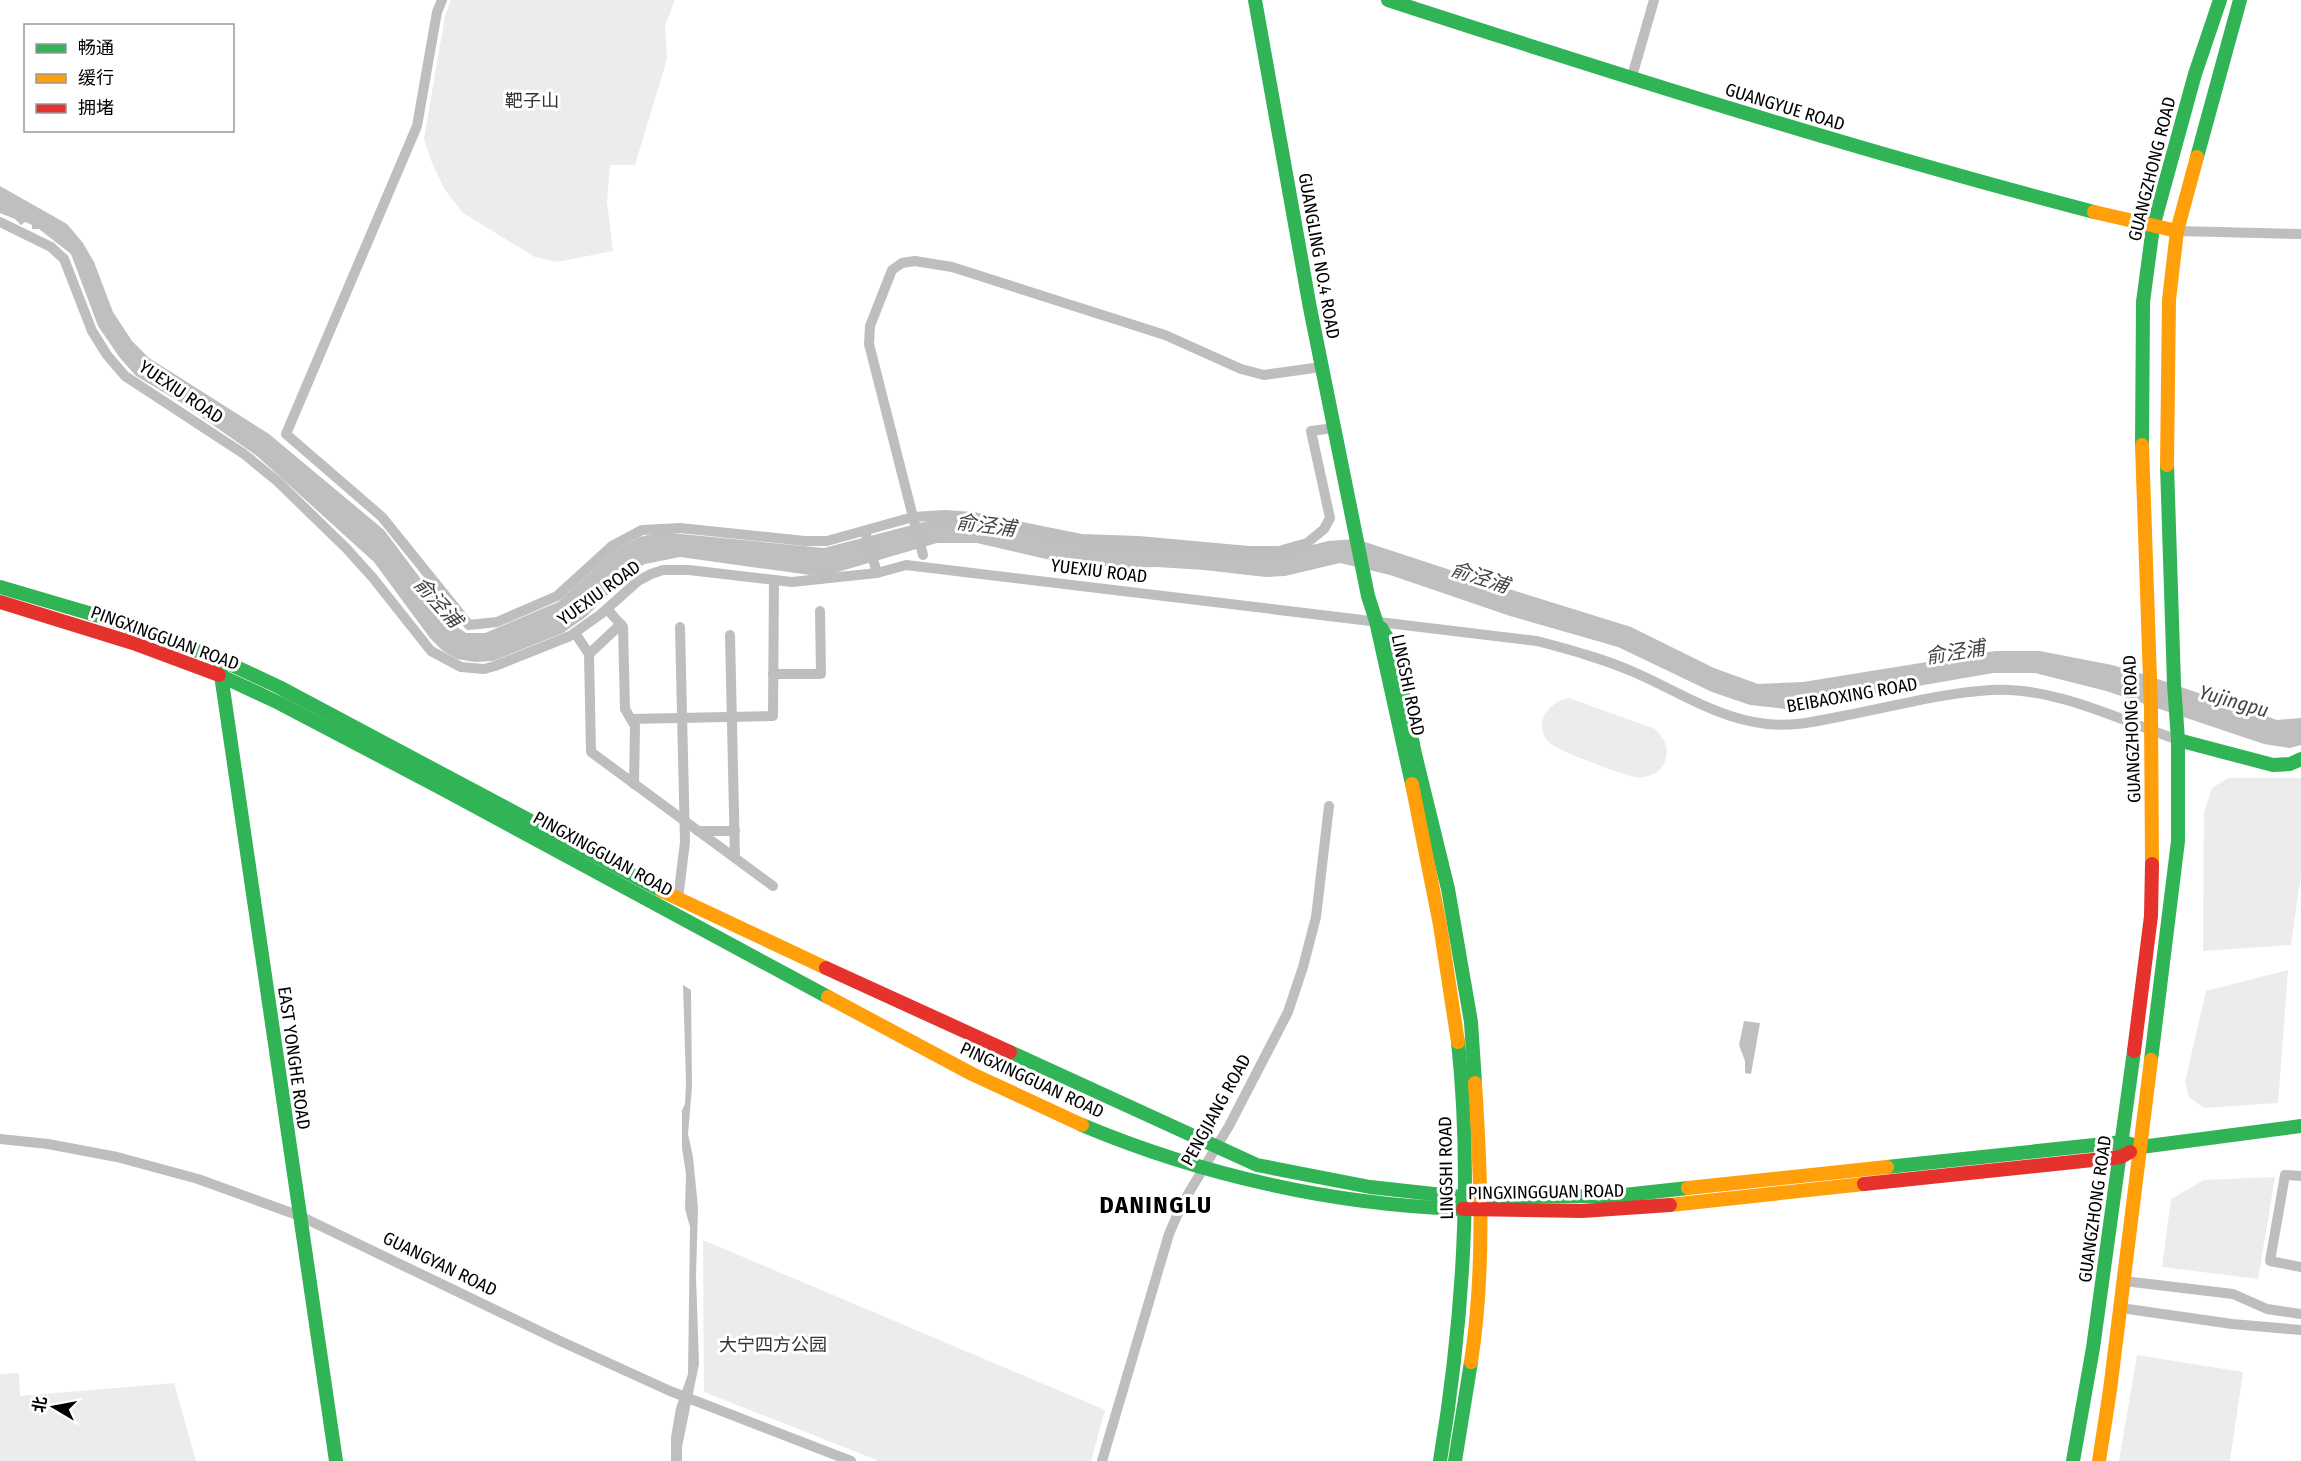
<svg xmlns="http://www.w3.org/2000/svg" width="2301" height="1461" font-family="'Fira Sans Condensed','Noto Sans SC',sans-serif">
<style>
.green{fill:#ececec}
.water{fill:#bfbfbf}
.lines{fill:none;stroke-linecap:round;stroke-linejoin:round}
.street{stroke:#bebebe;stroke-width:10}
.fast{stroke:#30b455;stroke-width:14}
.slow{stroke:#ff9f0a;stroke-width:14}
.jam{stroke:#e5322d;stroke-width:14}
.labels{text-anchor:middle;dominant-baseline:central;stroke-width:6;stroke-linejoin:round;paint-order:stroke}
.park-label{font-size:18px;fill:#333;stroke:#fff}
.street-label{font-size:18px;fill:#000;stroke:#fff}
.water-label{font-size:20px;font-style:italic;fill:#444;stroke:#fff}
.district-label{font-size:24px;font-weight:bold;letter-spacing:1.5px;fill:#000;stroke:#fff}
</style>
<rect width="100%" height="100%" fill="#fff"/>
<g class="green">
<polygon points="451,0 675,0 665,26 667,59 635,165 610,165 607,201 613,251 557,262 535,257 463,213 445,190 432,163 424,139 445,16"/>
<path d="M1569 698 1655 729C1664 739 1670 747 1665 761 1661 773 1647 779 1635 777 1621 774 1557 751 1549 742 1532 724 1549 701 1569 698Z"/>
<polygon points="2228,778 2301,778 2301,874 2291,945 2203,951 2204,813 2212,788"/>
<polygon points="2288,970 2278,1103 2204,1108 2189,1097 2185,1082 2206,991"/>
<polygon points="2275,1177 2258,1279 2162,1267 2171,1199 2204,1180"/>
<polygon points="703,1240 1105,1410 1091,1461 879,1461 704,1392"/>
<polygon points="2137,1355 2243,1372 2230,1461 2119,1461"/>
<polygon points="19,1373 20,1396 174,1383 196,1461 0,1461 0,1374"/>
</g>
<g class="water">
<polygon points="0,186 67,224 83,243 94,262 113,312 132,341 149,358 269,434 384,530 457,627 466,633 485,633 558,602 615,550 640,537 661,532 824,548 935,519 953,518 1011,529 1289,551 1328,541 1356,539 1496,585 1631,627 1714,668 1758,684 1803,682 1995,651 2040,651 2112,665 2149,676 2277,720 2301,718 2301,745 2290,748 2264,744 2106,691 2035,673 1993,673 1786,709 1750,705 1712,692 1618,647 1510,616 1390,575 1340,563 1285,576 1266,577 1204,570 1157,567 1123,568 1059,562 977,543 937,543 831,574 810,575 680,557 645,564 628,574 587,616 563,633 493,661 475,662 457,659 443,651 430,638 374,562 257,456 180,402 136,376 120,358 98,326 71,254 39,229 32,229 32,225 25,222 21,225 15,219 0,213"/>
<polygon points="683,985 691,990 692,1087 688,1134 693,1157 698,1208 696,1276 699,1364 682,1447 682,1461 671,1461 671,1437 676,1408 688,1374 690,1227 685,1209 686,1174 682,1148 682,1110 685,1104 686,1082"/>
<polygon points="1744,1021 1760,1023 1751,1074 1745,1073 1745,1061 1739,1045"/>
</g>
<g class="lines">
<g class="street">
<polyline points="442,0 437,12 417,126 286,434 382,517 469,625 497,622 557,596 612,546 642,530 680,528 805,541 827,541 913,517 869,344 870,326 892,270 902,263 915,261 952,267 1165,335 1241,369 1264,375 1321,367"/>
<polyline points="1631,80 1654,0"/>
<path d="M0 222 51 247 64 259 92 331 107 355 125 376 244 454 277 481 347 549 373 578 431 651 461 667 484 669 495 666 570 636 601 614 638 581 651 574 663 570H689L792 582 877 573 906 565 1537 641C1571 650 1604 659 1636 673 1679 692 1719 719 1767 724 1792 727 1818 721 1843 716 1892 707 1941 693 1991 690 2053 686 2120 720 2178 740"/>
<polyline points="2177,231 2301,234"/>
<polyline points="865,531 877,573"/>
<polyline points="923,555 913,517 945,515 973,517 1081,539 1138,541 1249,551 1279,551 1307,543 1324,529 1330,518 1311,431 1334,428"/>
<polyline points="607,609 623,627 625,709 635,726 634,784"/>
<polyline points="575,633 589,654 591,752 773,886"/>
<polyline points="730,635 735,858"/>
<polyline points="589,654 621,624"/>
<polyline points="773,674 821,674 820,611"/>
<polyline points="631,719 773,716 774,580"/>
<polyline points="698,831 735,831"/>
<polyline points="678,899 685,842 680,627"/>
<polyline points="0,1139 48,1144 117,1157 198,1179 300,1216 558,1340 670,1391 851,1461"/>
<polyline points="2301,1176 2285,1175 2270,1261 2301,1267"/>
<polyline points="2124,1281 2233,1294 2267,1309 2301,1314"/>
<polyline points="2121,1308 2232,1324 2301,1330"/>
<polyline points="1102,1461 1169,1234 1182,1204 1229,1126 1288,1012 1303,967 1316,917 1329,806"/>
</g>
<g class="fast">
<polyline points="1255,0 1310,308 1368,596 1376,621 1412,784"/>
<path d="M1388 0C1622 76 1856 150 2094 212"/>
<polyline points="2197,157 2240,0"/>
<polyline points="2142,445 2143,302 2153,227 2195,74 2220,0"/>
<polyline points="0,587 102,617 157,636 219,659 279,687 662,891"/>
<polyline points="1381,628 1394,649 1415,754 1448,889 1471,1022 1475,1083"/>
<polyline points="220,668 336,1461"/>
<polyline points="219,675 279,703 441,788 828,997"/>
<polyline points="2178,740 2273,765 2290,764 2301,759"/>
<polyline points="1010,1052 1257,1165 1370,1187 1461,1197 1615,1196 1688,1188"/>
<polyline points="2151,1060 2178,841 2178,740 2174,684 2167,465"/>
<path d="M1082 1125C1201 1175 1334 1205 1463 1209"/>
<polyline points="1887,1167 2123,1142 2141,1147 2301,1126"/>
<path d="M1440 1461C1463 1322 1473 1183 1458 1042"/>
<polyline points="1455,1461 1471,1362"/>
<polyline points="2073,1461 2093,1348 2134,1051"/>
</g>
<g class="slow">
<polyline points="2094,212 2177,231"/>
<polyline points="2142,445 2151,708 2152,864"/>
<polyline points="2167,465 2169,300 2177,231 2197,157"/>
<polyline points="1412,784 1440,925 1458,1042"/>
<polyline points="662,891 826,968"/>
<polyline points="828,997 972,1074 1082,1125"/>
<polyline points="1688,1188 1887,1167"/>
<polyline points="1670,1205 1864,1184"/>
<path d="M1471 1362C1485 1270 1481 1176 1475 1083"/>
<polyline points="2099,1461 2110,1390 2151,1060"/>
</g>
<g class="jam">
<polyline points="0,602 133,643 219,675"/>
<polyline points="826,968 1010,1052"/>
<polyline points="2134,1051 2151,916 2152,864"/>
<polyline points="1864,1184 2121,1157 2130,1152"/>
<polyline points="1463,1209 1582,1211 1670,1205"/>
</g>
</g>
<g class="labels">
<g class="park-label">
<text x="532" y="101">靶子山</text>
<text x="773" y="1345">大宁四方公园</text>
</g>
<g class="street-label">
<text transform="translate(1785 107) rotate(17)">GUANGYUE ROAD</text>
<text transform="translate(2152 169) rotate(-76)">GUANGZHONG ROAD</text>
<text transform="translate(1319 256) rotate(80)">GUANGLING NO.4 ROAD</text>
<text transform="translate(181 392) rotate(34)">YUEXIU ROAD</text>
<text transform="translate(1099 571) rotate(7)">YUEXIU ROAD</text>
<text transform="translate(599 593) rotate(-36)">YUEXIU ROAD</text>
<text transform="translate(165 638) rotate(20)">PINGXINGGUAN ROAD</text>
<text transform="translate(1408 685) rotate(78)">LINGSHI ROAD</text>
<text transform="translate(1852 695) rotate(-10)">BEIBAOXING ROAD</text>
<text transform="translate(2132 729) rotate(-92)">GUANGZHONG ROAD</text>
<text transform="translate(603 854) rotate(29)">PINGXINGGUAN ROAD</text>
<text transform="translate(294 1058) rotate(82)">EAST YONGHE ROAD</text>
<text transform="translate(1032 1080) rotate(25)">PINGXINGGUAN ROAD</text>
<text transform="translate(1216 1110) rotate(-61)">PENGJIANG ROAD</text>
<text transform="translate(1446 1168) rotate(-91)">LINGSHI ROAD</text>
<text transform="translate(1546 1192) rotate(-1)">PINGXINGGUAN ROAD</text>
<text transform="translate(2095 1209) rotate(-82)">GUANGZHONG ROAD</text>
<text transform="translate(440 1264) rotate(26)">GUANGYAN ROAD</text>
</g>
<g class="water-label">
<text transform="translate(986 525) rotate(7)">俞泾浦</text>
<text transform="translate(1480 577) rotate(18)">俞泾浦</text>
<text transform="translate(438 602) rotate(48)">俞泾浦</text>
<text transform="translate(1955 652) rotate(-9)">俞泾浦</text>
<text transform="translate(2234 701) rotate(16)">Yujingpu</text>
</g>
<g class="district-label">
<text x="1156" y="1205">DANINGLU</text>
</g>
</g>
<rect x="24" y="24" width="210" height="108" fill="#ffffff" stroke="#999999" stroke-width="1.5"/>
<rect x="36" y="44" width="30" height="9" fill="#30b455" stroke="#999999" stroke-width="1.5"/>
<text x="78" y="54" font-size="18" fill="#000000">畅通</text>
<rect x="36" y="74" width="30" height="9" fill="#ff9f0a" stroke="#999999" stroke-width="1.5"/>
<text x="78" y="84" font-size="18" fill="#000000">缓行</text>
<rect x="36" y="104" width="30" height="9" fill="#e5322d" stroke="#999999" stroke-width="1.5"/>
<text x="78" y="114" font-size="18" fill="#000000">拥堵</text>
<g transform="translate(54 1407) rotate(280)" stroke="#ffffff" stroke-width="4.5" paint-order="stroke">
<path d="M0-4.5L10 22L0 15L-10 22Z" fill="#000000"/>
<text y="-9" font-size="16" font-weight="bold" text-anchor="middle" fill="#000000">北</text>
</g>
</svg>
